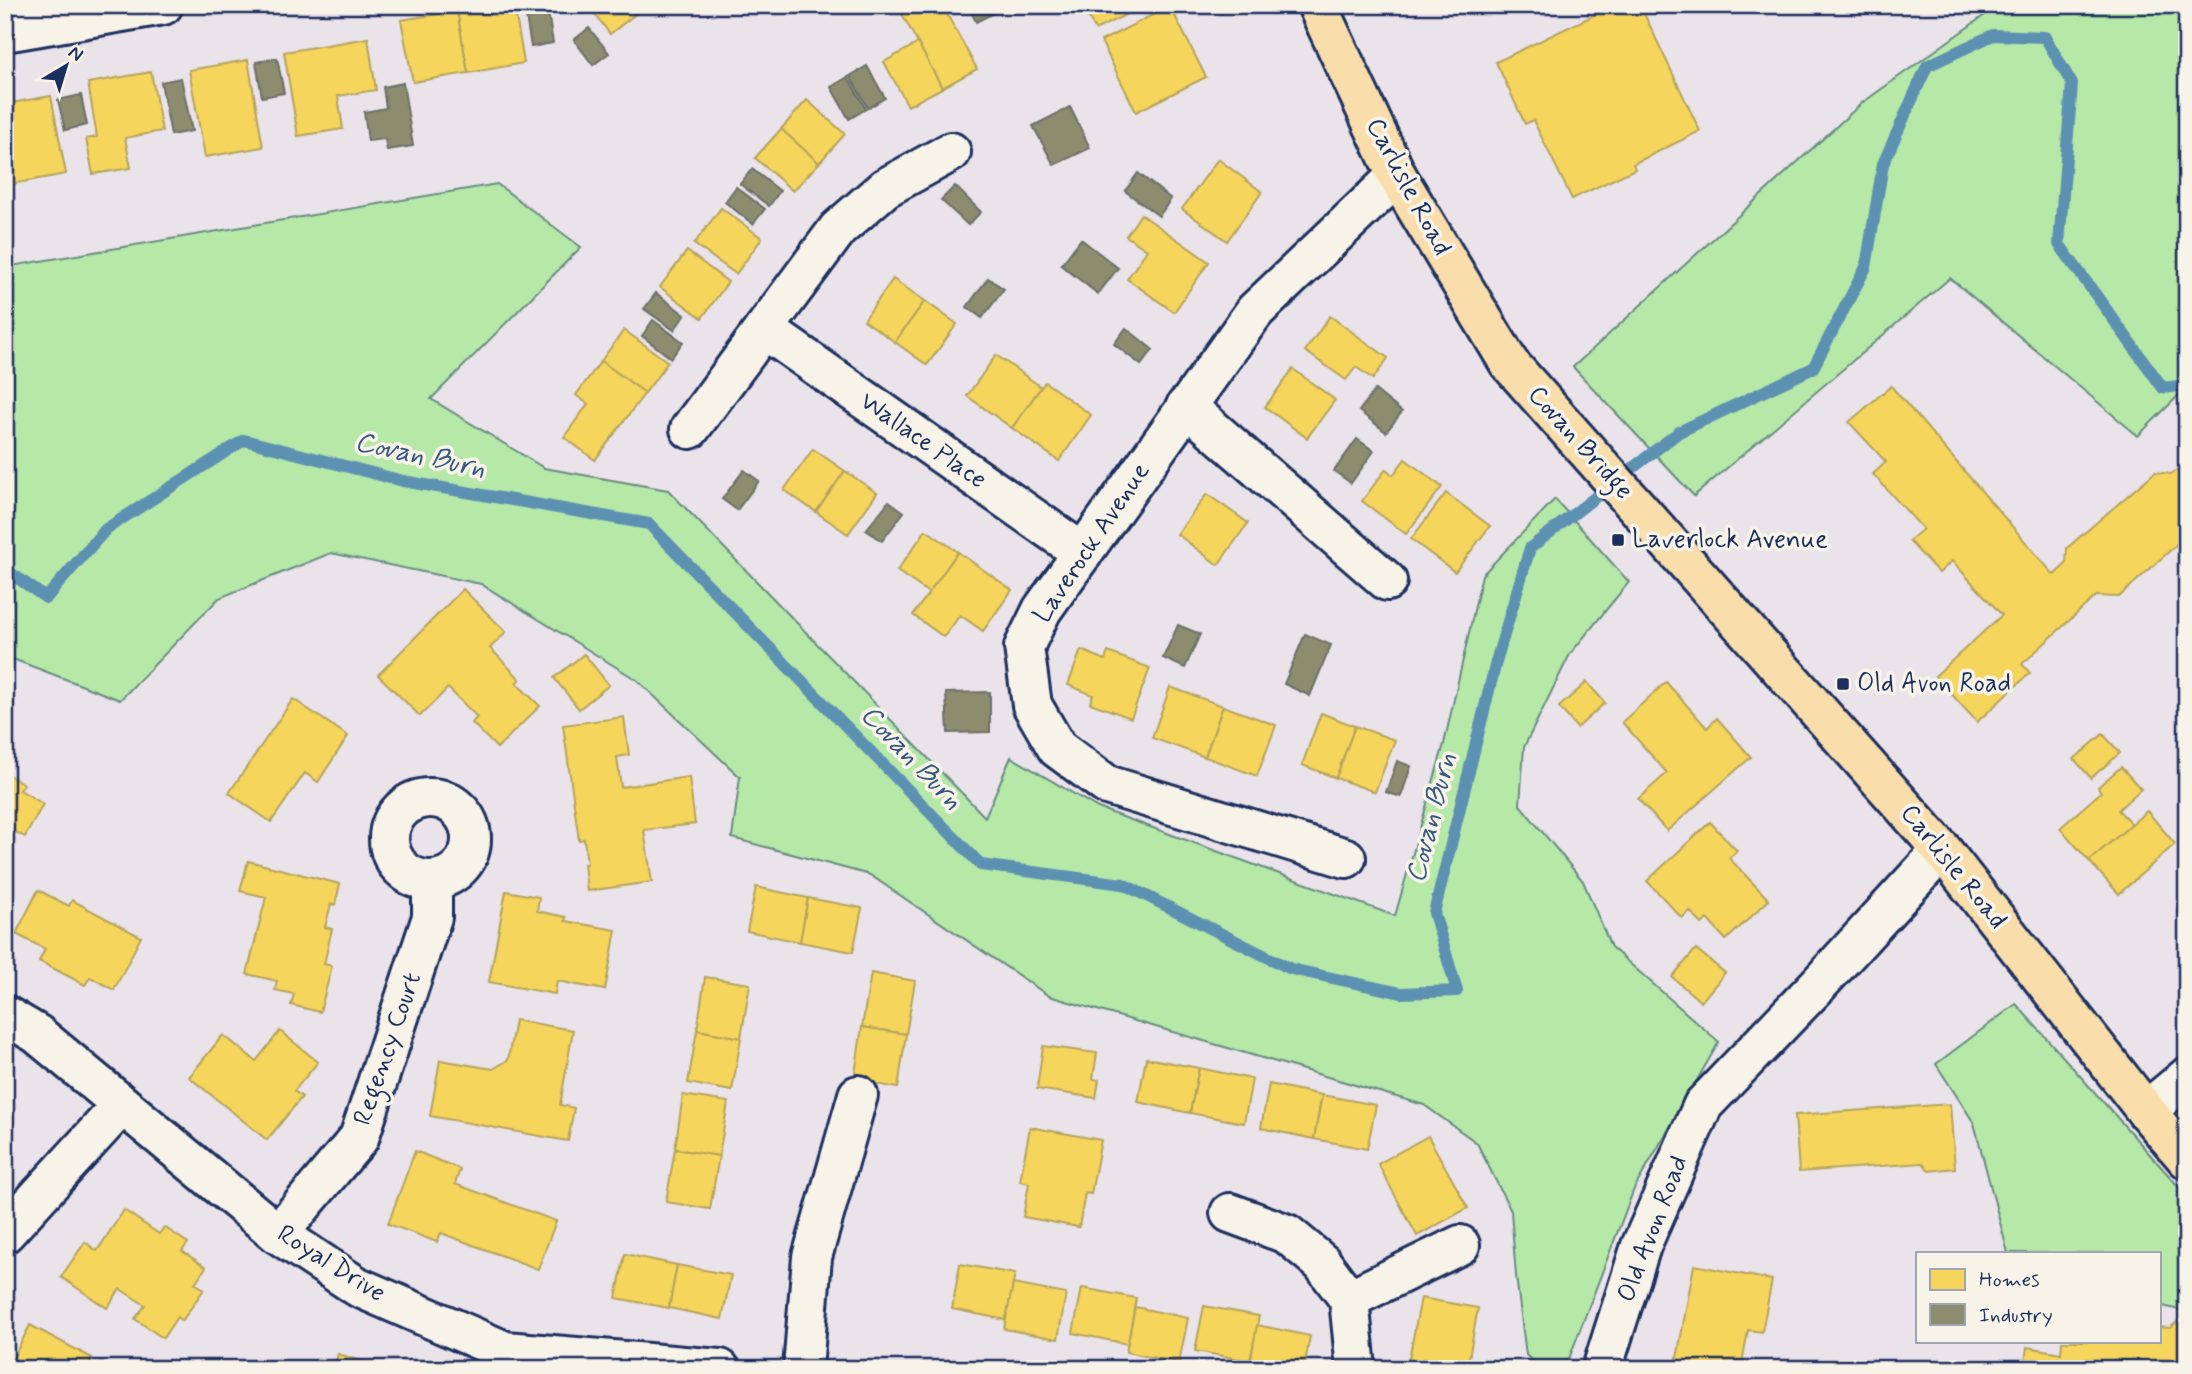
<svg xmlns="http://www.w3.org/2000/svg" width="2192" height="1374" font-family="Mynerve,sans-serif">
<style>
.green{fill:#b6e8a7;stroke:#688c82;stroke-width:2}
.homes{fill:#f6d55c;stroke:#b4a35d;stroke-width:2}
.industry{fill:#8c8c6e;stroke:#6a7069;stroke-width:2}
.lines{fill:none;stroke-linecap:round;stroke-linejoin:round}
.stream{stroke:#5d91b2;stroke-width:12}
.minor-casing{stroke:#1b2f5e;stroke-width:44}
.primary-casing{stroke:#1b2f5e;stroke-width:44}
.minor{stroke:#f7f3e8;stroke-width:38}
.primary{stroke:#f9deab;stroke-width:38}
.poi-dot{fill:#1b2f5e;stroke:#f7f3e8;stroke-width:2.5}
.labels{text-anchor:middle;dominant-baseline:central;stroke-width:7;stroke-linejoin:round;paint-order:stroke}
.street-label{font-size:26px;fill:#1b2f5e;stroke:#f7f3e8}
.poi-label{font-size:26px;fill:#1b2f5e;stroke:#f7f3e8;text-anchor:start}
.water-label{font-size:28px;font-style:italic;fill:#365881;stroke:#f7f3e8}
</style>
<rect width="100%" height="100%" fill="#eae3ea"/>
<filter id="ink" filterUnits="userSpaceOnUse"><feTurbulence type="fractalNoise" baseFrequency=".0143" numOctaves="2"/><feDisplacementMap in="SourceGraphic" scale="14" xChannelSelector="R" yChannelSelector="G"/><feConvolveMatrix kernelMatrix="1 2 1 2 8 2 1 2 1" color-interpolation-filters="sRGB"/></filter>
<g filter="url(#ink)">
<g class="green">
<polygon points="1995,5 2187,5 2187,387 2138,436 1950,278 1694,496 1573,367 1862,103 1996,7"/>
<polygon points="497,184 581,247 431,399 544,468 668,490 985,817 1011,757 1098,808 1395,916 1444,744 1482,575 1555,499 1629,582 1570,654 1524,747 1520,805 1583,881 1611,947 1719,1042 1634,1189 1565,1369 1540,1369 1526,1355 1516,1276 1511,1211 1477,1143 1424,1105 1049,996 870,875 732,838 740,777 637,680 481,584 331,553 219,598 120,700 5,656 5,267"/>
<polygon points="2016,1004 2187,1196 2187,1312 2159,1305 2159,1253 2008,1253 1974,1123 1936,1064"/>
</g>
<g class="homes">
<polygon points="488,5 514,5 524,63 468,73 457,11"/>
<polygon points="588,5 641,5 643,8 610,34"/>
<polygon points="918,5 942,5 977,69 942,88 902,14"/>
<polygon points="1083,5 1145,5 1095,30"/>
<polygon points="1615,5 1640,5 1700,131 1633,164 1635,169 1572,199 1533,120 1525,124 1496,62"/>
<polygon points="1170,6 1206,77 1136,112 1101,41"/>
<polygon points="457,11 468,73 413,82 401,20"/>
<polygon points="368,38 376,90 338,96 343,129 298,136 284,52"/>
<polygon points="918,43 942,88 908,106 884,62"/>
<polygon points="248,60 263,147 205,157 189,70"/>
<polygon points="151,72 162,131 125,138 131,168 93,174 86,139 97,137 88,83"/>
<polygon points="51,96 66,174 6,185 5,104"/>
<polygon points="807,100 845,134 819,163 781,129"/>
<polygon points="781,129 819,163 793,191 755,158"/>
<polygon points="1218,159 1262,192 1227,241 1182,209"/>
<polygon points="721,208 762,238 736,274 694,244"/>
<polygon points="1141,214 1209,262 1174,312 1127,279 1147,250 1126,236"/>
<polygon points="687,251 728,282 702,318 660,287"/>
<polygon points="893,279 925,301 895,342 864,320"/>
<polygon points="925,301 957,324 927,365 895,342"/>
<polygon points="1330,316 1388,358 1373,379 1356,367 1346,380 1305,351"/>
<polygon points="624,330 668,362 645,393 601,361"/>
<polygon points="996,355 1041,387 1012,428 967,396"/>
<polygon points="601,361 645,393 595,460 564,437 588,404 576,395"/>
<polygon points="1293,369 1335,400 1307,438 1265,407"/>
<polygon points="1045,382 1091,415 1059,461 1012,428"/>
<polygon points="1891,386 2054,575 2066,564 2067,548 2155,472 2171,474 2187,463 2187,535 2119,597 2096,596 2022,664 2030,673 1977,722 1935,676 2002,615 1952,561 1939,573 1909,541 1923,529 1873,474 1886,462 1849,422"/>
<polygon points="813,449 845,471 816,512 784,490"/>
<polygon points="1405,459 1442,487 1406,534 1362,501 1386,469 1393,475"/>
<polygon points="845,471 877,493 848,534 816,512"/>
<polygon points="1446,493 1490,526 1455,572 1411,539"/>
<polygon points="1207,494 1248,523 1218,565 1177,534"/>
<polygon points="926,530 958,552 929,593 897,571"/>
<polygon points="958,552 1012,590 983,631 960,615 944,637 913,615"/>
<polygon points="463,589 506,632 490,648 520,679 516,683 540,706 497,748 472,723 477,717 448,688 420,716 378,675"/>
<polygon points="1081,650 1105,660 1108,652 1150,668 1131,718 1090,703 1093,695 1068,685"/>
<polygon points="584,654 609,685 579,709 554,678"/>
<polygon points="1587,682 1605,703 1577,728 1559,707"/>
<polygon points="1666,682 1707,728 1717,718 1751,757 1667,831 1638,799 1667,773 1622,722"/>
<polygon points="1170,687 1223,706 1205,757 1152,738"/>
<polygon points="293,699 348,736 318,782 305,773 271,822 229,793"/>
<polygon points="1223,706 1276,725 1257,776 1205,757"/>
<polygon points="1321,713 1355,726 1336,778 1302,765"/>
<polygon points="624,717 629,755 617,757 621,787 689,777 695,824 644,830 652,882 587,891 584,864 587,864 584,839 579,840 563,725"/>
<polygon points="1355,726 1395,740 1375,792 1336,778"/>
<polygon points="2103,734 2120,753 2091,778 2074,759"/>
<polygon points="2121,767 2141,789 2118,810 2132,824 2089,861 2060,828 2101,792 2098,787"/>
<polygon points="5,773 24,784 20,790 43,804 25,837 13,831 5,844"/>
<polygon points="2147,811 2175,844 2119,894 2089,861"/>
<polygon points="1710,822 1737,851 1729,858 1769,900 1726,940 1707,919 1702,924 1690,911 1682,918 1647,881"/>
<polygon points="248,861 340,884 335,905 331,904 325,927 332,929 324,964 332,966 320,1012 291,1005 294,994 275,990 277,981 247,974 266,897 240,891"/>
<polygon points="756,887 808,898 800,942 747,931"/>
<polygon points="38,890 69,906 72,900 141,937 114,990 90,977 85,985 39,961 45,949 16,934"/>
<polygon points="506,891 539,897 537,911 566,917 565,921 616,930 605,990 557,981 555,994 489,982"/>
<polygon points="808,898 862,908 853,952 800,942"/>
<polygon points="1696,949 1725,973 1701,1002 1672,977"/>
<polygon points="871,973 915,981 906,1034 862,1027"/>
<polygon points="705,977 750,984 741,1038 697,1030"/>
<polygon points="515,1020 573,1030 560,1105 574,1108 568,1141 430,1116 440,1060 493,1069 508,1060"/>
<polygon points="862,1027 906,1034 898,1088 854,1080"/>
<polygon points="697,1030 741,1038 732,1091 688,1083"/>
<polygon points="280,1031 318,1062 294,1091 302,1097 267,1140 189,1077 223,1035 256,1061"/>
<polygon points="1043,1046 1097,1053 1093,1079 1099,1080 1096,1098 1037,1089"/>
<polygon points="1146,1058 1199,1068 1190,1113 1138,1102"/>
<polygon points="1199,1068 1252,1079 1244,1123 1190,1113"/>
<polygon points="1269,1084 1322,1095 1314,1139 1261,1128"/>
<polygon points="683,1095 728,1102 719,1156 675,1149"/>
<polygon points="1322,1095 1376,1105 1367,1149 1314,1139"/>
<polygon points="1950,1104 1955,1168 1929,1171 1923,1163 1799,1172 1795,1115"/>
<polygon points="1030,1127 1101,1140 1091,1194 1085,1193 1079,1227 1023,1217 1029,1183 1020,1181"/>
<polygon points="1428,1136 1468,1208 1417,1236 1378,1164"/>
<polygon points="675,1149 719,1156 710,1209 666,1202"/>
<polygon points="415,1151 460,1169 455,1184 556,1221 538,1269 441,1233 437,1242 388,1224"/>
<polygon points="124,1210 159,1234 164,1227 188,1243 182,1251 206,1267 195,1283 204,1289 182,1321 177,1317 163,1338 135,1319 145,1305 120,1289 107,1308 61,1277 85,1242 97,1251"/>
<polygon points="625,1254 677,1265 669,1308 616,1298"/>
<polygon points="960,1264 1015,1274 1006,1320 952,1309"/>
<polygon points="677,1265 731,1275 722,1319 669,1308"/>
<polygon points="1694,1265 1772,1280 1762,1332 1748,1330 1741,1369 1675,1369"/>
<polygon points="1013,1284 1066,1294 1058,1339 1004,1329"/>
<polygon points="1082,1288 1136,1298 1128,1344 1073,1333"/>
<polygon points="1421,1298 1478,1308 1467,1369 1407,1369"/>
<polygon points="1204,1306 1259,1316 1250,1361 1195,1351"/>
<polygon points="1135,1307 1188,1318 1179,1363 1126,1352"/>
<polygon points="2185,1315 2187,1317 2187,1365 2183,1369 2147,1369 2140,1362 2114,1360 2113,1369 2024,1369 2027,1347 2061,1353 2062,1341 2159,1341 2159,1327 2170,1328"/>
<polygon points="30,1325 92,1358 86,1369 18,1369 20,1365 12,1360"/>
<polygon points="1257,1325 1310,1336 1304,1369 1249,1369"/>
<polygon points="338,1354 389,1369 333,1369"/>
</g>
<g class="industry">
<polygon points="968,5 1010,5 976,22"/>
<polygon points="547,7 553,43 531,47 525,10"/>
<polygon points="589,28 609,53 593,65 574,40"/>
<polygon points="277,58 284,93 262,97 256,62"/>
<polygon points="867,66 885,98 868,108 850,76"/>
<polygon points="848,77 866,109 849,119 831,87"/>
<polygon points="181,78 192,131 171,135 161,82"/>
<polygon points="403,83 413,146 387,150 385,139 368,141 364,112 386,108 383,87"/>
<polygon points="81,95 87,125 65,130 58,100"/>
<polygon points="1070,107 1090,148 1054,165 1033,126"/>
<polygon points="752,169 780,191 769,206 740,184"/>
<polygon points="1138,173 1171,199 1159,216 1125,191"/>
<polygon points="955,186 981,212 968,225 941,200"/>
<polygon points="736,187 765,209 753,224 725,202"/>
<polygon points="1081,239 1118,268 1098,294 1061,265"/>
<polygon points="988,278 1004,289 982,318 967,307"/>
<polygon points="656,293 685,315 674,330 644,309"/>
<polygon points="653,320 683,342 671,358 642,336"/>
<polygon points="1126,328 1153,350 1141,365 1114,344"/>
<polygon points="1375,390 1402,412 1386,432 1359,411"/>
<polygon points="1357,439 1374,451 1351,483 1334,471"/>
<polygon points="744,470 759,481 737,510 722,499"/>
<polygon points="889,501 904,512 882,541 866,530"/>
<polygon points="1178,625 1200,634 1185,668 1163,658"/>
<polygon points="1305,634 1331,645 1310,696 1284,684"/>
<polygon points="990,692 990,732 948,733 946,693"/>
<polygon points="1397,761 1411,766 1401,797 1386,792"/>
</g>
<g class="lines">
<polyline class="stream" points="5,569 46,598 106,529 244,440 403,481 649,524 981,865 1123,884 1291,969 1401,993 1457,991 1434,913 1497,658 1530,548 1679,432 1813,368 1866,267 1883,164 1927,66 1993,35 2045,37 2072,84 2059,244 2163,388 2187,385"/>
<g class="minor-casing">
<g id="minor">
<polyline points="5,32 163,5"/>
<polyline points="764,329 1083,553"/>
<polyline points="1186,406 1387,581"/>
<polyline points="690,429 838,229 885,188 951,152"/>
<circle cx="430" cy="839" r="41"/>
<polyline points="1346,858 1107,785 1057,748 1032,705 1024,647 1042,610 1255,311 1397,176"/>
<polyline points="5,1015 37,1034 278,1234 358,1287 505,1351 720,1369"/>
<polyline points="2146,1111 2187,1077"/>
<polyline points="1230,1213 1287,1234 1322,1263 1349,1299 1356,1369"/>
<polyline points="5,1233 122,1105"/>
<polyline points="278,1234 359,1138 432,917 432,881"/>
<polyline points="1349,1299 1460,1245"/>
<polyline points="803,1369 812,1257 858,1095"/>
<polyline points="1602,1369 1641,1246 1703,1105 1818,985 1942,850"/>
</g>
</g>
<g class="primary-casing">
<polyline id="primary" points="1317,5 1397,176 1509,363 1942,850 2146,1111 2187,1159"/>
</g>
<use href="#minor" class="minor"/>
<use href="#primary" class="primary"/>
</g>
</g>
<g class="poi-dot">
<rect x="1611" y="533" width="14" height="14" rx="3.5"/>
<rect x="1836" y="677" width="14" height="14" rx="3.5"/>
</g>
<g class="labels">
<g class="street-label">
<text transform="translate(1408 187) rotate(62)">Carlisle Road</text>
<text transform="translate(923 441) rotate(35)">Wallace Place</text>
<text transform="translate(1580 443) rotate(48)">Covan Bridge</text>
<text transform="translate(1092 543) rotate(-56)">Laverock Avenue</text>
<text transform="translate(1953 867) rotate(51)">Carlisle Road</text>
<text transform="translate(388 1049) rotate(-71)">Regency Court</text>
<text transform="translate(1653 1229) rotate(-69)">Old Avon Road</text>
<text transform="translate(331 1264) rotate(32)">Royal Drive</text>
</g>
<g class="poi-label">
<text x="1632" y="540">Laverlock Avenue</text>
<text x="1857" y="684">Old Avon Road</text>
</g>
<g class="water-label">
<text transform="translate(420 456) rotate(12)">Covan Burn</text>
<text transform="translate(911 758) rotate(46)">Covan Burn</text>
<text transform="translate(1432 818) rotate(-76)">Covan Burn</text>
</g>
</g>
<rect width="2192" height="1374" fill="none" stroke="#f7f3e8" stroke-width="28"/>
<rect x="14" y="14" width="2164" height="1346" fill="none" stroke="#1b2f5e" stroke-width="2.5" filter="url(#ink)"/>
<rect x="1916" y="1252" width="245" height="91" fill="#f7f3e8" stroke="#9fa5b1" stroke-width="2"/>
<rect x="1930" y="1269" width="35" height="21" fill="#f6d55c" stroke="#9fa5b1" stroke-width="2"/>
<text x="1979" y="1286" font-size="21" fill="#1b2f5e">Homes</text>
<rect x="1930" y="1304" width="35" height="21" fill="#8c8c6e" stroke="#9fa5b1" stroke-width="2"/>
<text x="1979" y="1322" font-size="21" fill="#1b2f5e">Industry</text>
<g transform="translate(66 66) rotate(38)" stroke="#f7f3e8" stroke-width="5" paint-order="stroke">
<path d="M0-5L12 26L0 18L-12 26Z" fill="#1b2f5e"/>
<text y="-10" font-size="19" font-weight="bold" text-anchor="middle" fill="#1b2f5e">N</text>
</g>
</svg>
